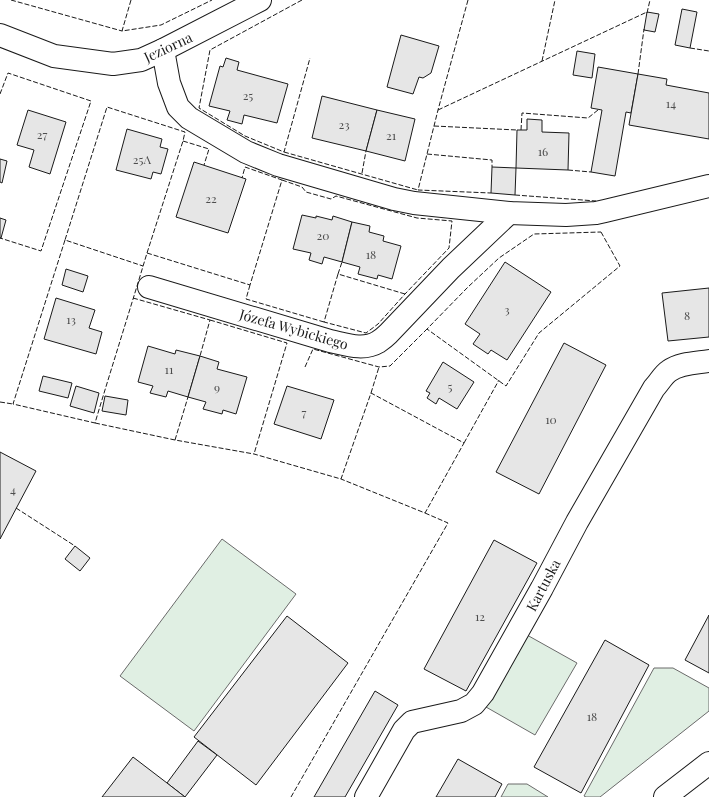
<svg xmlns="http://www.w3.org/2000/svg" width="709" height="797" font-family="'Playfair Display',serif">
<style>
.green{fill:#e0efe3;stroke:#6a6a6a}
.building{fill:#e6e6e6;stroke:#1a1a1a}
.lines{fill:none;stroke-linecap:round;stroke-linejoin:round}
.street-casing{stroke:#1a1a1a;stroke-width:24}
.secondary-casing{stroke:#1a1a1a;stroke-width:24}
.street{stroke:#fff;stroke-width:22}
.secondary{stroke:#fff;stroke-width:22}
.fence{stroke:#1a1a1a;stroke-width:1;stroke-dasharray:5 2;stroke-linecap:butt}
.labels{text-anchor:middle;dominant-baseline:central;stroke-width:3;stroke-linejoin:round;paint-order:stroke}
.number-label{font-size:12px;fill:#4d4d4d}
.street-label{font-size:14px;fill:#1a1a1a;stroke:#fff}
</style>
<rect width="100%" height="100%" fill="#fff"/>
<g class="green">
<polygon points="222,539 296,594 194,731 120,676"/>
<polygon points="527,635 577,663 535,735 486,707"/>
<polygon points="654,668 673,668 709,688 709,711 600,797 586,797 584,796"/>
<polygon points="508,784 527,784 548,797 501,797"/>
</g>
<g class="building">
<polygon points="682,9 697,12 690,48 675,45"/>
<polygon points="647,12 659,14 655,32 644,30"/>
<polygon points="401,35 439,46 431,73 423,78 419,77 413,94 387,87"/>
<polygon points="577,51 595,54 592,78 573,75"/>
<polygon points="226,58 239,62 237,70 288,84 277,123 244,115 242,124 227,120 230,111 209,106 220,66 223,67"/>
<polygon points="598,67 638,74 631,113 626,112 615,176 591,172 602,110 591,108"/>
<polygon points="638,74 667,79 666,85 709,93 709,139 629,125"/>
<polygon points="322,96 377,110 366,151 312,138"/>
<polygon points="28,110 66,122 50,174 29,167 34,150 17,145"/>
<polygon points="377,110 415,119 405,161 366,151"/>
<polygon points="527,119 542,120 542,132 569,133 568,170 516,168 517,130 527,130"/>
<polygon points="127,129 162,139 160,147 168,149 161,174 153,172 151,179 116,170"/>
<polygon points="0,159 7,161 2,183 0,182"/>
<polygon points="194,162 246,179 228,233 176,217"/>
<polygon points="492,167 516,168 515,195 491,193"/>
<polygon points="302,215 316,218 316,216 332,220 333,216 352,222 342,262 324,257 322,264 309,260 311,253 293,249"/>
<polygon points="0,218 6,220 1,238 0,238"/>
<polygon points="352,222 370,226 369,232 384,236 383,241 401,246 392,279 378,275 377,279 358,274 360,267 342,262"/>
<polygon points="505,262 551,292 507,360 491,350 488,354 473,344 480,334 465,324"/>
<polygon points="66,269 88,276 83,292 62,285"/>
<polygon points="709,288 709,337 668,341 662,293"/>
<polygon points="56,298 95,310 89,328 102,332 96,354 44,339"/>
<polygon points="564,343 606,365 539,494 496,472"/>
<polygon points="148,346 175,354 176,350 200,356 188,397 168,391 166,397 150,393 153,386 138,382"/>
<polygon points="200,356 219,362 217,369 247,377 236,414 223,410 222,414 203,409 206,402 188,397"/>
<polygon points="443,362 474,382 457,409 439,398 436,404 427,398 430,393 426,391"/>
<polygon points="43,376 72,383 68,398 39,391"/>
<polygon points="76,386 99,393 94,413 70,406"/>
<polygon points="287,386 334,400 321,439 274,424"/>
<polygon points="105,396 128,400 126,415 102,411"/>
<polygon points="0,452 36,471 0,539"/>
<polygon points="494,540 537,563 466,691 424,669"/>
<polygon points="75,546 90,558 80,571 65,559"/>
<polygon points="709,615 709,673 685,660"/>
<polygon points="287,616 348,663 256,785 194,737"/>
<polygon points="605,640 649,665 581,793 534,767"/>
<polygon points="375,691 398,705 345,797 314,797"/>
<polygon points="198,741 217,755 185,797 167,783"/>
<polygon points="133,757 167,783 185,797 102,797"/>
<polygon points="458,759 502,784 495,797 436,797"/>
</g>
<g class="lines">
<g class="street-casing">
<g id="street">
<polyline points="0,35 54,56 113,64 141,60 163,50 260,0"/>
<polyline points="163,50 169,83 178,107 189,118 246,152 278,165 394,199 414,203 509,213 566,215 596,213 605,211 709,186"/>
<path d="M149 287 330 341C345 344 363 351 378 342 381 340 385 337 388 334L451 268 509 213"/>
<path d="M366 797 404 730 412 722 461 711 474 704 483 693 542 588 577 522 654 388C659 383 663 375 669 371 680 363 696 363 709 361"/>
</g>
</g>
<g class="secondary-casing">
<polyline id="secondary" points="665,797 709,763"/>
</g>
<use href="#street" class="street"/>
<use href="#secondary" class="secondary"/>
<g class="fence">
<polyline points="11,0 122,31"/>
<polyline points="131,0 122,31 161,25 212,0"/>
<polyline points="302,0 210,50 199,108 245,136 284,152 310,58"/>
<polyline points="468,0 438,110 418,190 491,193"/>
<polyline points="647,13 650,0"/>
<polyline points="690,48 709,51"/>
<polyline points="542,61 555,0"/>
<polyline points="638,74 644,29"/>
<polyline points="0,94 8,73 91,101 41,251 0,238"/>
<polyline points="438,110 647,12"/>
<polyline points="434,126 517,130"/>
<polyline points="521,130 522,113 588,118 598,110"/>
<polyline points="183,141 209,149 204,165"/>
<polyline points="284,152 418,190"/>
<polyline points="427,154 492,160 492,167"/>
<polyline points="568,170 591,172"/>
<polyline points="362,173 366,151"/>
<polyline points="282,180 302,187 306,192 331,199 336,196 417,218 452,221 449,248 405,294 378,324 366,333 324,322 338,274 405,294"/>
<polyline points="515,195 596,201"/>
<polygon points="601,232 620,266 539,333 506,386 427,329 468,287 499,258 534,234"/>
<path d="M65 240 13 404 95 423C112 366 130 310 147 253L183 141 185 132 107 107 65 240 143 266"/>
<polyline points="147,253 250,285 282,180 245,167 242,178"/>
<polyline points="338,274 342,262"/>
<polyline points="250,285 246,299 324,322"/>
<polyline points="133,298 210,320 200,356"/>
<polyline points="210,320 287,343 254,454"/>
<polyline points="305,367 313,349 379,367 390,366 427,329"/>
<polyline points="371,393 379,367"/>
<polyline points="0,402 13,404"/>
<polyline points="95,423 175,440 254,454 341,479 371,393 464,443 425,513 341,479"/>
<polyline points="175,440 188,397"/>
<polyline points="464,443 499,380"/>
<polyline points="16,508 75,546"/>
<polyline points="291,797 448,523 425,513"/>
</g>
</g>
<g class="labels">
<g class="number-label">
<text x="248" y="95">25</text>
<text x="671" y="103">14</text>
<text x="344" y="124">23</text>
<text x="42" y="134">27</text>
<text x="391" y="135">21</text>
<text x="543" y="151">16</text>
<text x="142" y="159">25A</text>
<text x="211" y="198">22</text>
<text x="323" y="235">20</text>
<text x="371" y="254">18</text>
<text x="507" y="309">3</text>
<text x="687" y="315">8</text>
<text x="71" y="319">13</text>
<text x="169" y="369">11</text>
<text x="450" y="386">5</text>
<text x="217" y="387">9</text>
<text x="304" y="412">7</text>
<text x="551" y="419">10</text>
<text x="13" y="489">4</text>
<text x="480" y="616">12</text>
<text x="592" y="716">18</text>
</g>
<g class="street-label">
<text transform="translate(168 47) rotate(-25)">Jeziorna</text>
<text transform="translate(294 329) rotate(16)">Józefa Wybickiego</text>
<text transform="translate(543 585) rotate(-62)">Kartuska</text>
</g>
</g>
</svg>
